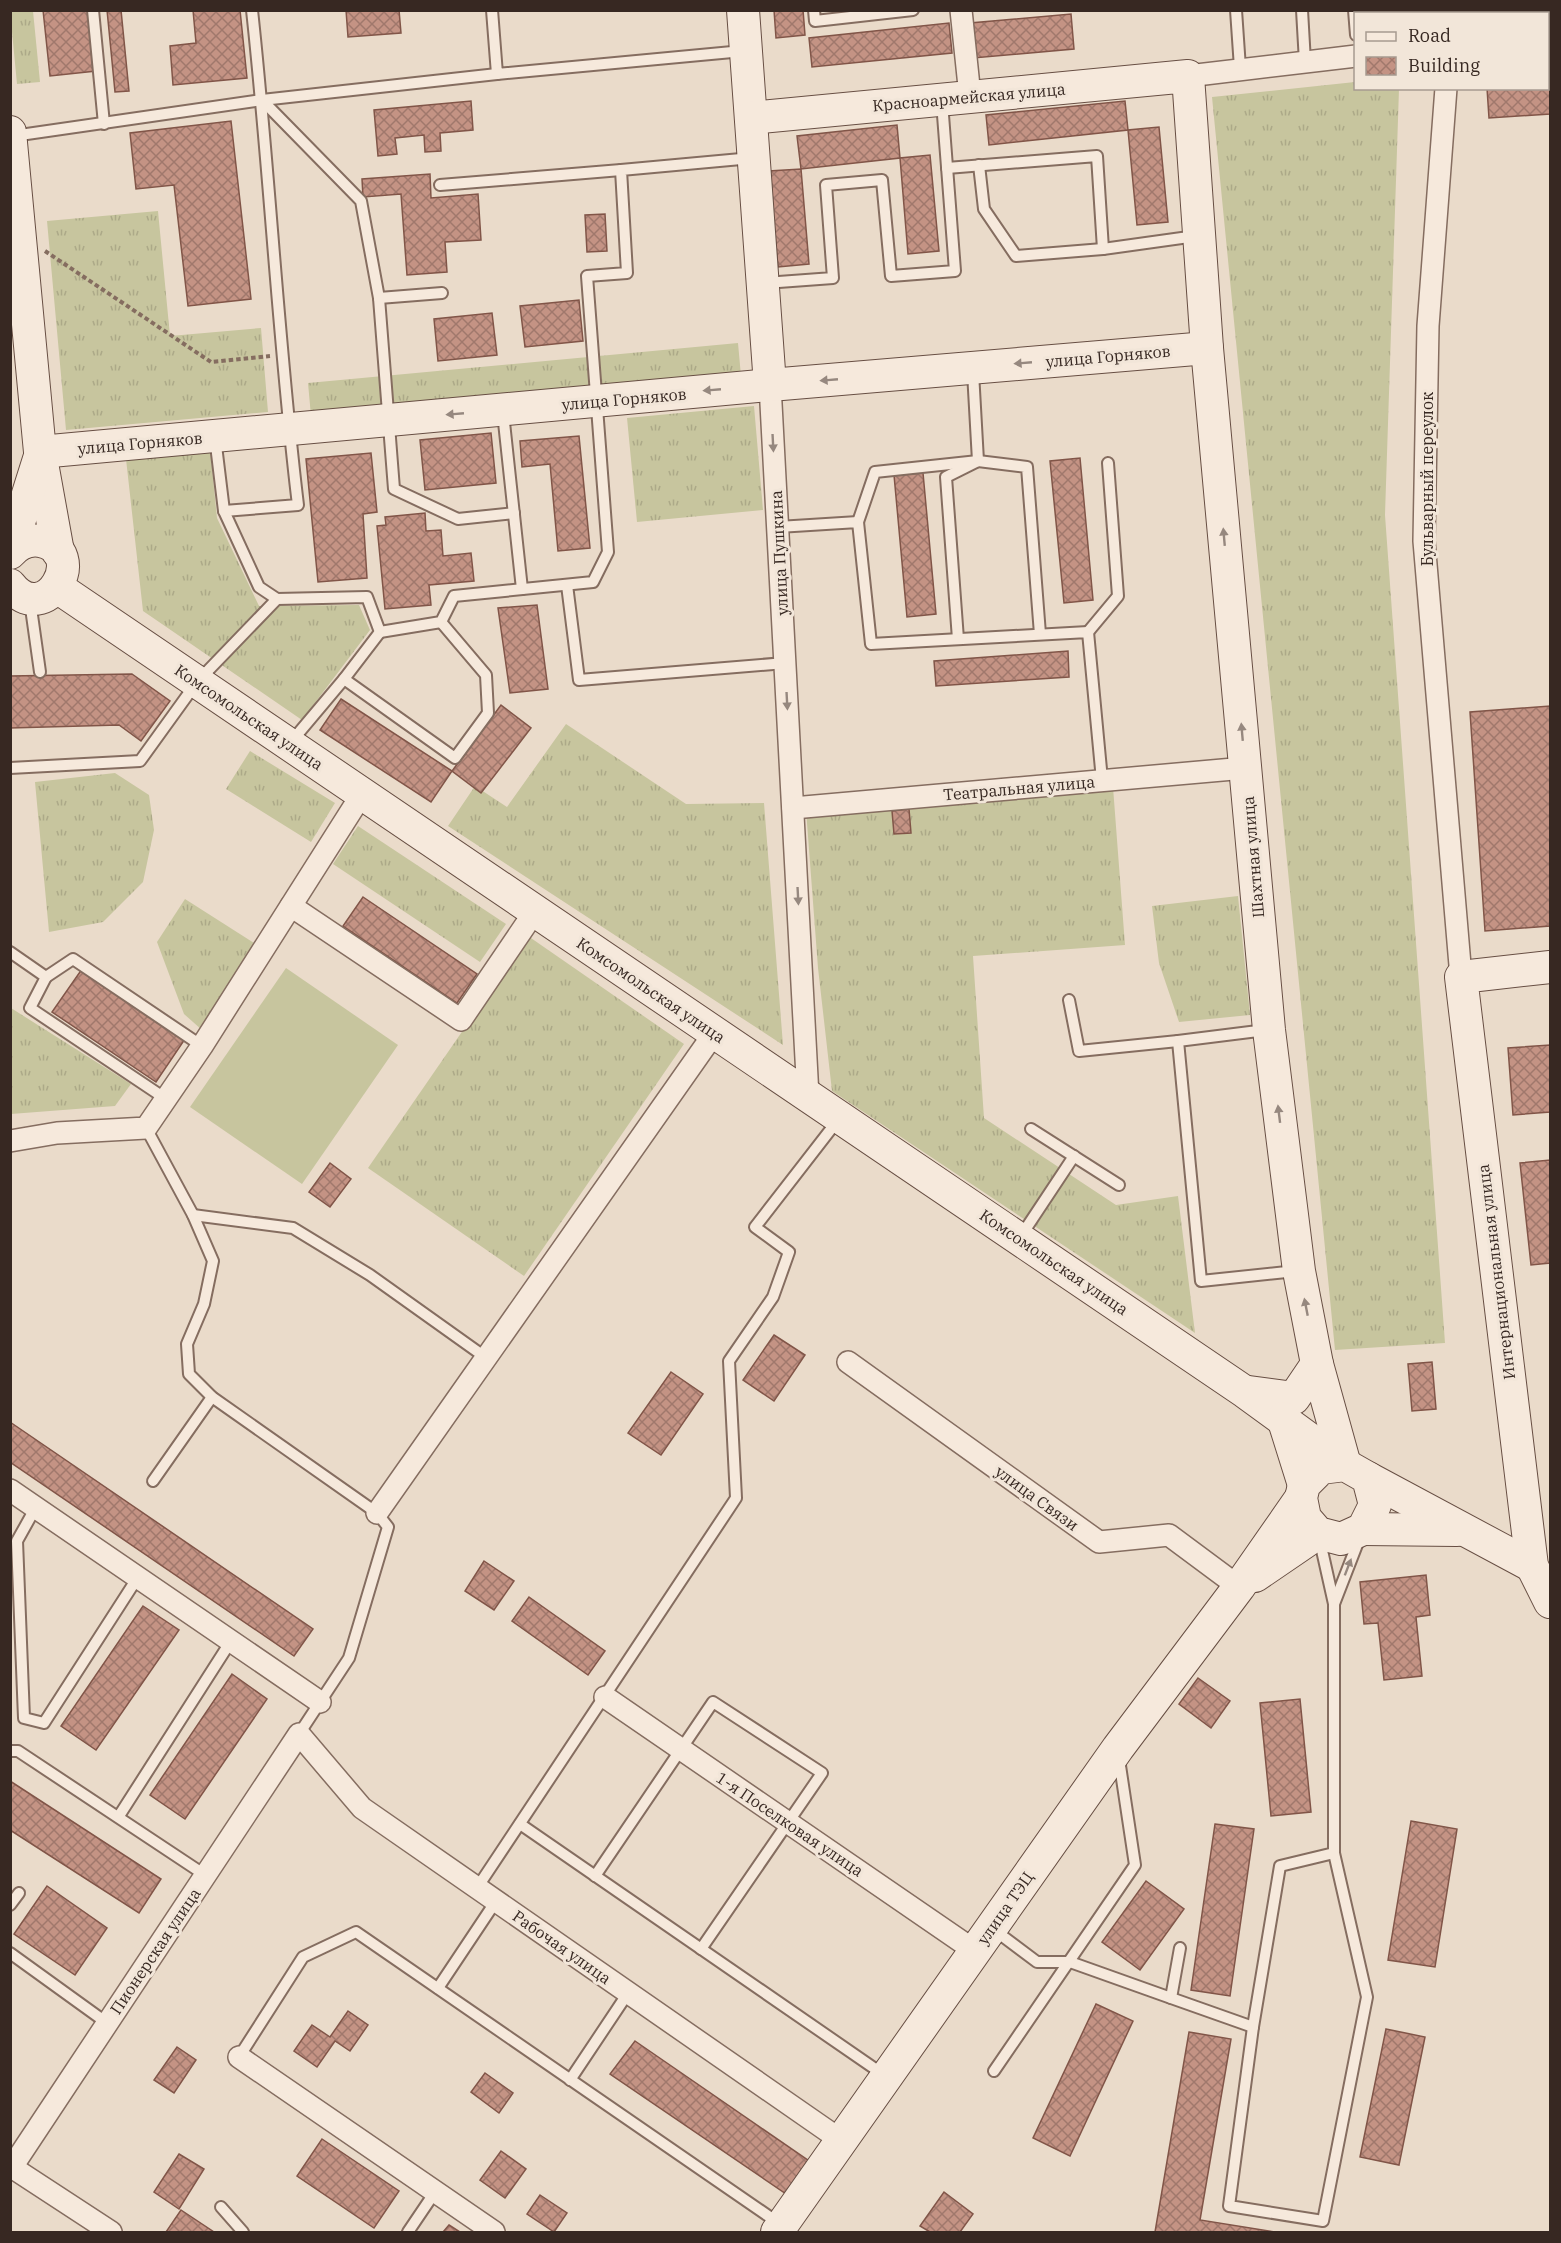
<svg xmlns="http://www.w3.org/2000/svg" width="1561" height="2243" font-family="'IBM Plex Serif',serif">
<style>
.grass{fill:url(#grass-tufts)}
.pitch{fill:#c7c59e}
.building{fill:url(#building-cross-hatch);stroke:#815548;stroke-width:1.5}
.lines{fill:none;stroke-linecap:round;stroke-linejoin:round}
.lane-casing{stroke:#856d60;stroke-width:14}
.street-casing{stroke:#856d60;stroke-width:24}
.secondary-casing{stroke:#674e43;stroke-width:34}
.path{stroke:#856d60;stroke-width:4;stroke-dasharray:4.5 3;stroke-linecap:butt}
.lane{stroke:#f6e9dc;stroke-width:10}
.street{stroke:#f6e9dc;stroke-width:21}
.secondary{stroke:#f6e9dc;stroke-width:32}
.oneway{fill:#96887f}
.labels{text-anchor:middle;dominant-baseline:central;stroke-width:6;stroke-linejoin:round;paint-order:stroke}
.street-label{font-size:16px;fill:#372822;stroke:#f2e6d9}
</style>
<defs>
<pattern id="grass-tufts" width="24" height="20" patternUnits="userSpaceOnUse" patternTransform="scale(1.5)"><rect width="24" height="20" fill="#c7c59e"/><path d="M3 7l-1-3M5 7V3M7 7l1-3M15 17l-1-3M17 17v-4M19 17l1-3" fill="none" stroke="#aca988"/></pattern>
<pattern id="building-cross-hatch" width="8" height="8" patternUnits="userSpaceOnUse" patternTransform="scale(1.5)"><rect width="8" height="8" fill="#c49384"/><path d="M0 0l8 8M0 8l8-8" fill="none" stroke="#a0786c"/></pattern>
</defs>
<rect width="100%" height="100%" fill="#eadbca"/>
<g class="grass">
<polygon points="10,11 33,11 40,82 17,84"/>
<polygon points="1355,82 1356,88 1399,89 1385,515 1445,1343 1335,1350 1212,97"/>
<polygon points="158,211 170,336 261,328 268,412 66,430 47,221"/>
<polygon points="738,343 741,376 311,416 308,383"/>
<polygon points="754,406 763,510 637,522 627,418"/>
<polygon points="210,448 217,518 259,606 359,605 370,630 302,720 143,611 126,459"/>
<polygon points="566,724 686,804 764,803 783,1045 448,826 475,786 507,807"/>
<polygon points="250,751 335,803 311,842 226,789"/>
<polygon points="115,773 149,795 154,830 143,882 103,922 49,932 35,782"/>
<polygon points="1113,787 1125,945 973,956 984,1118 1116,1205 1178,1196 1195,1333 832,1091 818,968 806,810"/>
<polygon points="358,826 506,924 480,962 333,864"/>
<polygon points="1238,896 1250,1015 1179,1022 1159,963 1152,906"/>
<polygon points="185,899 257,945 202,1030 184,1014 157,942"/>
<polygon points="528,936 684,1044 524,1276 368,1168"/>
<polygon points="11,1008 131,1084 115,1106 11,1114"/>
</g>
<polygon class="pitch" points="286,968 398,1045 302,1184 190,1107"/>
<g class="building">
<polygon points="43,10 89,10 96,71 50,76"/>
<polygon points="107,10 121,10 129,91 115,92"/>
<polygon points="193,10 240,10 247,78 173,85 170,46 196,43"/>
<polygon points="346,10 399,10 401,33 348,37"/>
<polygon points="774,10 803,10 805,35 776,38"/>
<polygon points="1071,14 1074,49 973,58 970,23"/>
<polygon points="949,23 952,53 812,67 809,38"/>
<polygon points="1548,71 1550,71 1550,114 1489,118 1487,88 1548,88"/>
<polygon points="471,101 473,130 440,133 441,151 425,152 424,135 395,138 397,154 378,156 374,110"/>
<polygon points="1125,101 1128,130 989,145 986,115"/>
<polygon points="231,121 251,299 188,306 174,185 136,189 130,133"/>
<polygon points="897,125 900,158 801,169 797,136"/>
<polygon points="1159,127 1168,222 1137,225 1128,130"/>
<polygon points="930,155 939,251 908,254 900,158"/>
<polygon points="801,169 809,264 778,267 769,171"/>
<polygon points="430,174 431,198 478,194 481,240 445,242 447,272 407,275 401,194 363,197 362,179"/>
<polygon points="605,214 607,251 587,252 585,215"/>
<polygon points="579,300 583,341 525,347 520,306"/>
<polygon points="492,313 497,355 438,361 434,319"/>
<polygon points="491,433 496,483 425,490 420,440"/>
<polygon points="579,436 590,548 558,551 550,464 522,467 520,441"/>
<polygon points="371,453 377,512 363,514 367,578 318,582 306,459"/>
<polygon points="1080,458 1093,600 1064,603 1050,461"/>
<polygon points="923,473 936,614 907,617 894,475"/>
<polygon points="425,513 426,531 441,530 443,556 471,553 474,581 429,585 431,605 385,609 377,526 386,525 385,517"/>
<polygon points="537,605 548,689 510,693 498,608"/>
<polygon points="1068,651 1069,677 936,686 934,661"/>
<polygon points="132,674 170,701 141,741 119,725 10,728 10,676"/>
<polygon points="341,699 452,771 431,802 320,730"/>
<polygon points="501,705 531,728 481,793 452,771"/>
<polygon points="1550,706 1550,926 1485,931 1470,712"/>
<polygon points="909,809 911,833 894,834 892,811"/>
<polygon points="363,897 477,974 457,1003 343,926"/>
<polygon points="82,969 185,1039 156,1082 52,1012"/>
<polygon points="1550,1045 1550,1112 1513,1115 1508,1048"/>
<polygon points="1550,1160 1550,1263 1531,1265 1520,1163"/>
<polygon points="330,1163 351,1179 330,1207 309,1192"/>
<polygon points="774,1335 805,1355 774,1401 743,1380"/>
<polygon points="1432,1362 1436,1409 1412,1411 1408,1364"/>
<polygon points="671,1372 703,1394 661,1455 628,1433"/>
<polygon points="10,1422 313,1629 294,1656 10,1462"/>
<polygon points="484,1561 514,1581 494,1610 465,1591"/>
<polygon points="1426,1575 1430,1615 1416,1617 1422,1676 1384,1680 1378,1623 1364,1624 1360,1582"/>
<polygon points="529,1597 605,1651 588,1675 512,1621"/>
<polygon points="143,1606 179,1630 96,1750 61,1726"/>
<polygon points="232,1674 267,1699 185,1819 150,1795"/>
<polygon points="1198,1678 1230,1701 1211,1728 1179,1704"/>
<polygon points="1300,1699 1311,1812 1271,1816 1260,1703"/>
<polygon points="10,1781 161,1879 139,1913 10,1830"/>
<polygon points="1411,1821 1457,1829 1435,1967 1388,1960"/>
<polygon points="1215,1824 1254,1829 1230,1996 1191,1990"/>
<polygon points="1146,1881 1184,1909 1140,1970 1102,1942"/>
<polygon points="47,1886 107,1928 75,1975 14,1934"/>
<polygon points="1096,2004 1133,2021 1070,2156 1033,2138"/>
<polygon points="348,2011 368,2025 350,2051 335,2041 317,2067 294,2051 312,2025 330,2037"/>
<polygon points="1386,2029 1425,2037 1399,2165 1360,2157"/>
<polygon points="1189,2032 1231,2039 1200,2220 1275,2232 1155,2232"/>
<polygon points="635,2041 815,2165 792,2198 610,2074"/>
<polygon points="177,2047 196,2060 174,2093 154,2080"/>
<polygon points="485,2073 513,2093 499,2113 471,2092"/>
<polygon points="322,2139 399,2191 374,2228 297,2176"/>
<polygon points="501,2151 526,2169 505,2198 480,2180"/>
<polygon points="179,2154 204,2169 179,2209 154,2192"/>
<polygon points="944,2192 973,2214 960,2232 930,2232 920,2226"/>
<polygon points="540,2195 567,2213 554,2232 527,2214"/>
<polygon points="181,2210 214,2232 166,2232"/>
<polygon points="449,2225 460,2232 443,2232"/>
</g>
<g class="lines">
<g class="lane-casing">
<g id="lane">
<polyline points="93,10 104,124"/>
<polyline points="492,10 497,74 743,51"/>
<polyline points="814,10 815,21 913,10"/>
<polyline points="1236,10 1240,68"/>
<polyline points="1302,10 1305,62"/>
<polyline points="1354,10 1356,35"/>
<polyline points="262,100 497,74"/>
<polyline points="13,136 262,100 361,201 379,298 394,489 458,519 514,513"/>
<polyline points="979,165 984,209 1016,256 1103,249 1196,236"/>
<polyline points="947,168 1097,156 1103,249"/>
<polyline points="440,185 621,170"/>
<polyline points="765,283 833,278 826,185 882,180 891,276 955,271 942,102"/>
<polyline points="379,298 442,293"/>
<polyline points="503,413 522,589"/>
<polyline points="215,437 224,511 259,587 277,599"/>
<path d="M224 511 298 505C278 341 270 175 252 10"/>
<polyline points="858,522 875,472 978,461 1027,467 1040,634"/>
<polyline points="778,527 858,522 871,644 1088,632 1102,780"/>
<polyline points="567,585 579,680 785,663"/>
<polyline points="30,601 40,672"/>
<polyline points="1088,632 1118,596 1108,463"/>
<polyline points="958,639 946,477 978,461 973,372"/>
<polyline points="344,679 380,632"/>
<polyline points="291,742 344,679 455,758 488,713 486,675 441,622"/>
<polyline points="10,768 140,761 197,682 277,599 367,597 380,632 441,622 454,596 593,582 608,552 587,276 627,273 621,170 752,158"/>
<polyline points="10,952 46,977 30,1008 166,1099"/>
<polyline points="46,977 73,959 202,1046"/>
<polyline points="1069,1000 1079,1051 1178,1041"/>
<polyline points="1266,1030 1178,1041 1201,1281 1296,1271"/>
<polyline points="146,1128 193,1215 213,1261 204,1304 187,1344 189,1374 212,1397 377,1513 388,1527 349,1658 299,1734"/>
<polyline points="1031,1129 1119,1185"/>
<polyline points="193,1215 293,1228 370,1275 485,1357"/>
<polyline points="1021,1236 1074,1156"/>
<polyline points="153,1481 212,1397"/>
<polyline points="36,1507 17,1541 24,1718 44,1723 138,1577"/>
<polyline points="1319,1537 1334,1604 1334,1853 1367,1997 1323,2221 1229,2206 1253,2027 1280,1866 1334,1853"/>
<polyline points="1334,1604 1360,1537"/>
<polyline points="10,1751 18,1751 205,1875"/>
<polyline points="119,1816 231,1641"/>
<polyline points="520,1824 884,2075"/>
<polyline points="595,1876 713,1702 822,1773 701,1949"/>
<polyline points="477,1888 736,1498 729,1361 773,1297 789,1252 755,1227 838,1120"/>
<polyline points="10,1905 19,1893"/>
<polyline points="993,1929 1037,1962 1070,1962 1171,1998"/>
<polyline points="1180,1948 1171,1998 1253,2027"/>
<polyline points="10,1953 107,2023"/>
<polyline points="438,1988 496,1901"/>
<polyline points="239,2057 303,1957 356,1932 780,2224"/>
<polyline points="994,2071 1135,1865 1119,1759"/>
<polyline points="570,2080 628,1993"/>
<polyline points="221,2207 243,2232"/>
<polyline points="408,2232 435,2192"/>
</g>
</g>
<g class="street-casing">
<g id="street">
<polyline points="961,10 970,96"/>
<polyline points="1548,39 1550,39"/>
<polyline points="1188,76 1356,56"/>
<polyline points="1446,88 1428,326 1424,541 1461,977"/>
<polyline points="770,385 808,1096"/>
<polyline points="793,808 1245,768"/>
<polyline points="291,906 461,1020 535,911"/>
<polyline points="10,1141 57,1133 146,1128 202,1046 362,794"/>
<polyline points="848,1362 1099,1542 1169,1535 1239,1587"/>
<polyline points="10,1490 320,1702"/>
<polyline points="377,1513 715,1032"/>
<polyline points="605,1697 975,1951"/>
<polyline points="239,2057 494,2232"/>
<polyline points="10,2166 111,2232"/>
<polyline points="12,2167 299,1734 362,1808 842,2141"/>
</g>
</g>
<g class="secondary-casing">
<g id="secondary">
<polyline points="743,10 770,385"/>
<polyline points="751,118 1188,76 1207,348 1269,1030 1299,1271 1317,1364 1345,1465"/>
<polyline points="10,132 40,452 58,552"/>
<polyline points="40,452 770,385 1207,348"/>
<polyline points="10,551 39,459"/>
<path d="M10 553C18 544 28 539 40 541 91 550 46 631 10 585"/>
<polyline points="57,587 1245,1392 1345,1465"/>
<polyline points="1550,967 1461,977 1532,1566 1550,1602"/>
<polyline points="1249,1392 1294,1398 1317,1364"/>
<polyline points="1283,1418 1304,1485"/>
<polygon points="1345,1465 1368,1478 1375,1505 1363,1529 1341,1539 1318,1533 1305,1518 1301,1498 1304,1485 1321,1468"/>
<polyline points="1368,1478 1532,1566"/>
<polyline points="1363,1529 1457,1530"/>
<polyline points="1255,1576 1318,1533"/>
<polyline points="777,2232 1118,1748 1239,1587 1301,1498"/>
</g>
</g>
<polyline class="path" points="45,251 211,362 270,356"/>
<use href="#lane" class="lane"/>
<use href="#street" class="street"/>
<use href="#secondary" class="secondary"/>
</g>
<defs><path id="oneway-solid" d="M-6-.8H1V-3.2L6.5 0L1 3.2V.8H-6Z" transform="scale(1.5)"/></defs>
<g class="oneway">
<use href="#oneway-solid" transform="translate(1023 363) rotate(175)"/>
<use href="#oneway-solid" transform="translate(829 380) rotate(175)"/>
<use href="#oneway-solid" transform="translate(712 390) rotate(175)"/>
<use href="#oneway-solid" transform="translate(455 414) rotate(175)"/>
<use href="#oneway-solid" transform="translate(773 443) rotate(87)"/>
<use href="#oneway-solid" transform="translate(1224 537) rotate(-95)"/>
<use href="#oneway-solid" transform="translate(787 701) rotate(87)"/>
<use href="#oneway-solid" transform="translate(1242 732) rotate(-95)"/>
<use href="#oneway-solid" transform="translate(798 896) rotate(87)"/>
<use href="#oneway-solid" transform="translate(1279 1114) rotate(-97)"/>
<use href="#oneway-solid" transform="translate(1306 1307) rotate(-101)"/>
<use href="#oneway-solid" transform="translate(1348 1567) rotate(-69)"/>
</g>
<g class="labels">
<g class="street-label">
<text transform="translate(969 97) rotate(-5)">Красноармейская улица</text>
<text transform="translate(1108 356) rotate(-5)">улица Горняков</text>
<text transform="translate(624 399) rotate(-5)">улица Горняков</text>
<text transform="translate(140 443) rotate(-5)">улица Горняков</text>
<text transform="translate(1427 479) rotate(-90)">Бульварный переулок</text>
<text transform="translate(779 553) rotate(-93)">улица Пушкина</text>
<text transform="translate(249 717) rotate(34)">Комсомольская улица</text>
<text transform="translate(1019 788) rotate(-5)">Театральная улица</text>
<text transform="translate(1253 857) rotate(-95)">Шахтная улица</text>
<text transform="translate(651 990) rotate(34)">Комсомольская улица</text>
<text transform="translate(1054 1262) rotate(34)">Комсомольская улица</text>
<text transform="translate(1496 1272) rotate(-97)">Интернациональная улица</text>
<text transform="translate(1037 1498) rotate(36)">улица Связи</text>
<text transform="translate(790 1824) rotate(34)">1-я Поселковая улица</text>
<text transform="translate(1005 1908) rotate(-55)">улица ТЭЦ</text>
<text transform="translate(562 1947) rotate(35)">Рабочая улица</text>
<text transform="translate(155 1951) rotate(-56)">Пионерская улица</text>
</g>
</g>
<rect width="1561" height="2243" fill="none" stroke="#372822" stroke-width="24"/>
<rect x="1354" y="12" width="195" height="78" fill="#f2e6d9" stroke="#a79a90" stroke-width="1.5"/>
<rect x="1366" y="32" width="30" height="9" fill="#f6e9dc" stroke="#a79a90" stroke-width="1.5"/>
<text x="1408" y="42" font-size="18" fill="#372822">Road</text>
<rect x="1366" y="57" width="30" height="18" fill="url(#building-cross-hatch)" stroke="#a79a90" stroke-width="1.5"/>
<text x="1408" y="72" font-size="18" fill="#372822">Building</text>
</svg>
